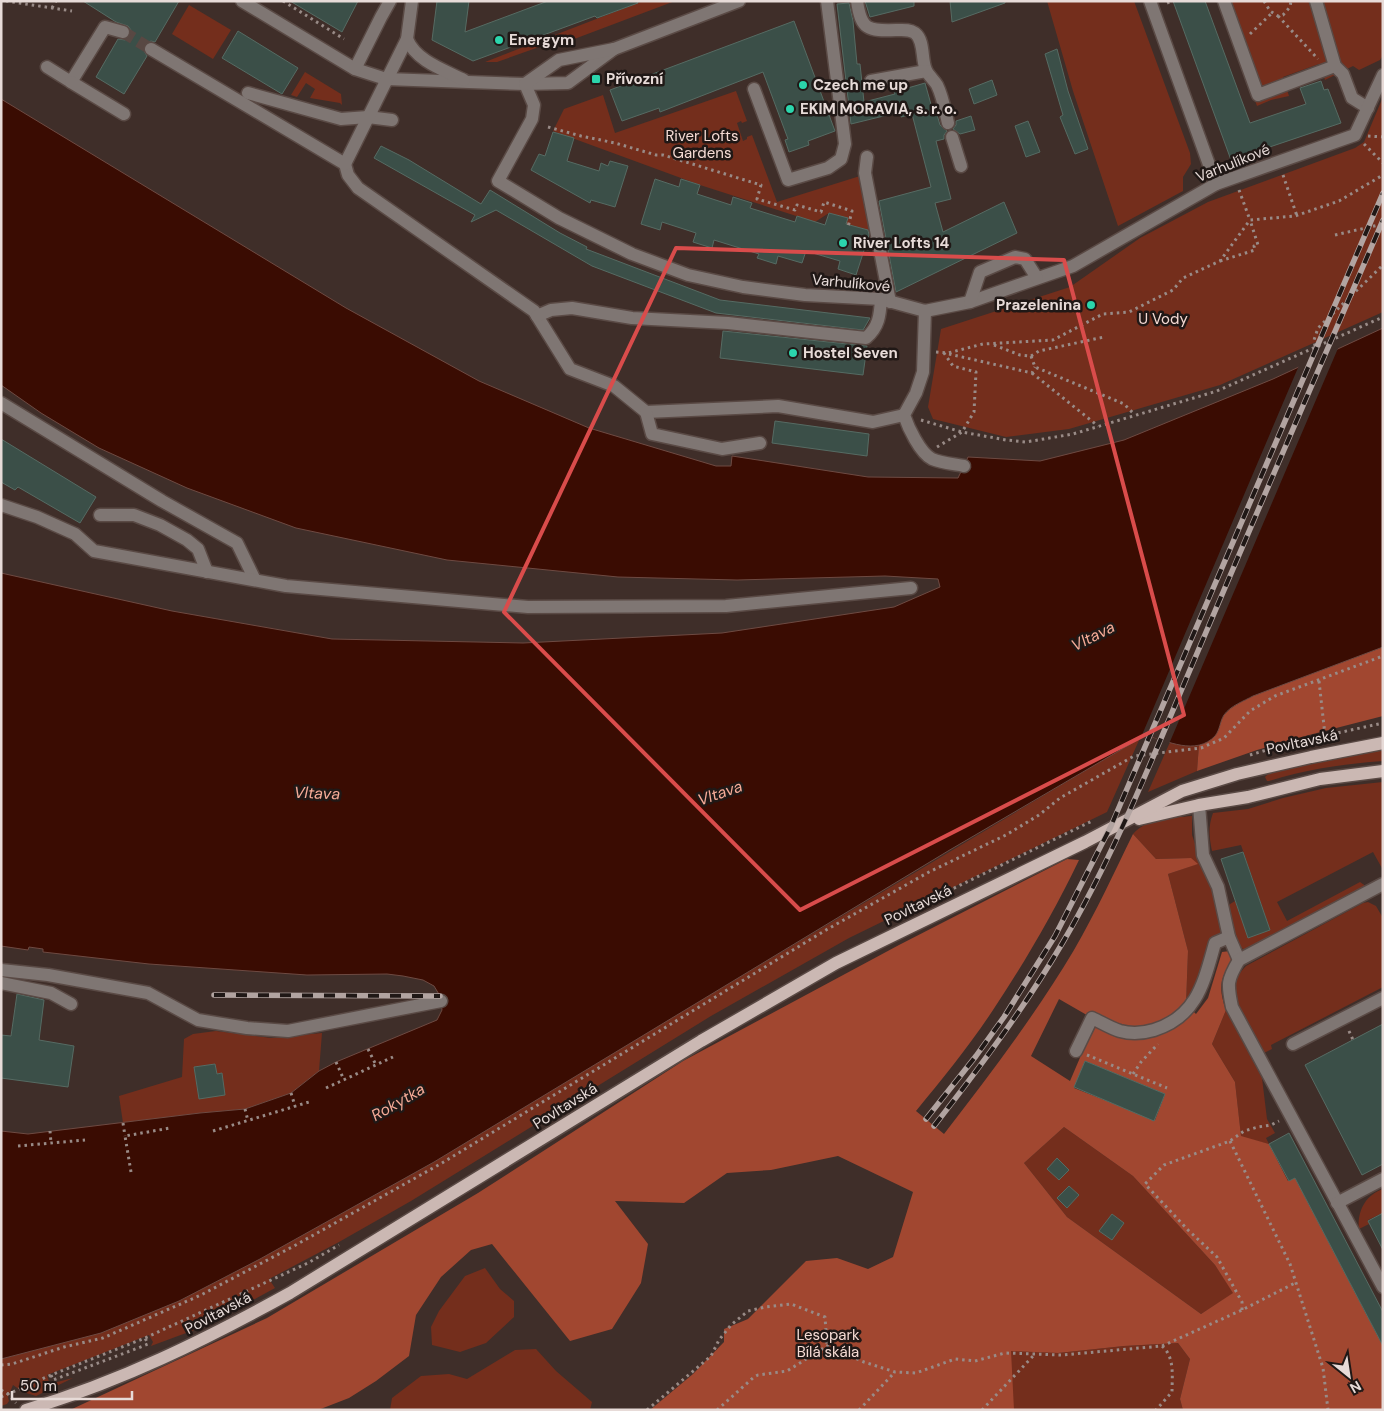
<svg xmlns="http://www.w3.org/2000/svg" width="1384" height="1411" font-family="'DM Sans',sans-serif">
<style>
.green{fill:#742e1c;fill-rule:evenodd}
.forest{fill:#a14730;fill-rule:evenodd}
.water{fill:#3a0c02;stroke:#6e4a42}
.pier{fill:#3f2e29}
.building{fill:#3b4f48;stroke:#566b63}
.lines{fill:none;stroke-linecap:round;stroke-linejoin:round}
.minor-tunnel{stroke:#584843;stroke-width:12;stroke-dasharray:12 6;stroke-linecap:butt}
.minor-casing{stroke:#5a4a45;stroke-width:15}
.major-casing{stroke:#5a4a45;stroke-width:15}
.path{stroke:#998b87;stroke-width:3;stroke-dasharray:2.5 4;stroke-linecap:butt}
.minor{stroke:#7f7673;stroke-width:12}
.major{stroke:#cbb8b3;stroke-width:12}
.rail-casing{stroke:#b2a4a1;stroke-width:5.5}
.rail{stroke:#201816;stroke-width:4;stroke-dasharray:11;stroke-linecap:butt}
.marked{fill:none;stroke:#d94c4b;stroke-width:4;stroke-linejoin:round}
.poi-dot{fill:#2bd5ac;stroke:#201816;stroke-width:2}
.labels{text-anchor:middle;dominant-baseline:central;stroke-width:5;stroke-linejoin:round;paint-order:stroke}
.poi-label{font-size:15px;font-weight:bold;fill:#e7dbd8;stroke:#201816;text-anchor:start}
.park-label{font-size:15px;fill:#f5dbd4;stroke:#201816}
.street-label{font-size:15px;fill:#e7dbd8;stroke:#201816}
.water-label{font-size:16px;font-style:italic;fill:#f7ac98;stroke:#201816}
</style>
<rect width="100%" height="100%" fill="#3f2e29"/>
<g class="green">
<polygon points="643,1 675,1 561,44 559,40 497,62 485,62"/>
<polygon points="1047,1 1134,1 1190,153 1191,164 1183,177 1183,191 1118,226 1073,91"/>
<polygon points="1218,1 1383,1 1383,55 1380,60 1359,70 1353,66 1325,80 1319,64 1283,77 1289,96 1271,100 1257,106"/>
<polygon points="189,5 231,30 213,59 172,34"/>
<polygon points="305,72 341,94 342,105 340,103 310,98 315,89 306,83 297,97 291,95"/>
<polygon points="736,91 747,121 742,123 741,121 737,123 743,141 747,139 747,137 752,135 777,202 860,176 870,231 852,226 845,226 847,218 829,213 815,222 700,185 553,131 564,109 603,95 615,133"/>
<polygon points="1383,97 1383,312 1220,385 1069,429 1006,437 933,419 928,407 941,329 1070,287 1140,238 1208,202 1355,148 1364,142"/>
<polygon points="1140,738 1107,812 849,938 711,1016 411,1201 339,1242 269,1279 275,1288 205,1326 151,1346 153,1342 149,1335 47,1375 49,1382 53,1383 73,1378 36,1396 23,1392 13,1385 8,1397 9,1401 7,1404 1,1406 1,1359 101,1333 179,1301 260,1259 434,1162 628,1044"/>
<polygon points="1170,742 1188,746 1199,745 1197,771 1148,792"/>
<path d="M1383 748V761C1344 764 1307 769 1269 781H1267L1265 777 1268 774 1295 766Z"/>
<path d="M1383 782V870L1373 852 1277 902 1287 921 1360 882 1367 887 1244 950 1232 938 1227 906 1235 901 1248 937 1270 930 1241 845 1212 851C1209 836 1208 827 1213 813L1248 809 1283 798 1326 788Z"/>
<path d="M1192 816V835L1203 867 1215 892 1223 938 1186 1004 1188 951 1168 874 1197 864 1190 858 1156 859 1133 834C1148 817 1172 818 1192 816Z"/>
<path d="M1368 902 1376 906 1383 918V987L1271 1045 1272 1049 1264 1053C1257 1039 1235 1004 1235 990 1234 980 1240 972 1246 966L1363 903Z"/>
<polygon points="1226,1010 1262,1078 1267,1119 1275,1133 1266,1138 1269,1144 1241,1137 1235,1082 1212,1044"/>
<path d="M216 1031 271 1038 322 1033 319 1071 291 1093 245 1109 200 1113 123 1123 119 1096 182 1077 184 1039 193 1034ZM215 1064 217 1074 221 1073 199 1099 194 1067Z"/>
<polygon points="1064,1127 1133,1176 1215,1265 1234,1293 1201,1314 1067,1217 1024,1163"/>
<path d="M1383 1189V1213L1368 1220 1369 1224 1359 1229C1357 1212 1365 1195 1383 1189Z"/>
<polygon points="485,1268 500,1289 514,1301 514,1317 486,1343 460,1352 432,1345 431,1327 439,1311 465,1276"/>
<polygon points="1178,1343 1190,1359 1180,1399 1183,1410 664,1410 975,1349 1058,1353 1124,1346"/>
<polygon points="536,1349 556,1371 592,1402 590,1410 390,1410 392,1398 421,1376 449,1374 467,1379 515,1350"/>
</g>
<g class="forest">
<path d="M1383 647V716L1309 735 1257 750 1197 771 1199 745C1222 738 1214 725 1226 713 1233 705 1244 701 1253 696Z"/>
<path d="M1133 834 1156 859 1191 858 1198 864 1168 874 1188 951 1186 1004 1196 1014 1208 998 1222 952 1230 951 1233 958C1220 979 1218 987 1226 1010L1212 1044 1235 1082 1241 1136 1269 1144 1288 1181 1295 1178 1383 1346V1410H1183L1180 1399 1190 1359 1178 1343 1124 1346 1058 1353 1011 1351 1014 1410H650L693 1374 724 1342V1329L748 1319 806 1261 837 1258 868 1269 893 1257 913 1192 838 1156 771 1170 727 1173 684 1203 615 1201 648 1244 641 1283 612 1329 570 1341 492 1244 471 1250 441 1277 416 1315 409 1356 376 1381 349 1398 318 1410H70L267 1318 478 1193 683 1061 899 945 1067 859 1079 860C1054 912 1025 962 993 1010 970 1045 943 1078 916 1111L944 1134C990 1074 1036 1014 1074 950 1096 912 1114 873 1133 834ZM1059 999 1092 1018 1094 1025 1070 1081 1031 1056ZM1085 1061 1165 1094 1155 1120 1074 1088ZM1064 1127 1133 1176 1215 1265 1233 1293 1201 1314 1067 1217 1024 1163Z"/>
</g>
<path class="water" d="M1 99 346 308 479 381 589 428 716 466H731L732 456 868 477 958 478 968 457 1040 461 1124 440 1273 379 1383 328V647L1253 696C1244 701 1230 706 1224 715 1220 721 1220 730 1215 736 1196 756 1167 741 1146 735L948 851 434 1162 260 1259 179 1301 101 1333 1 1359V1131L28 1134 200 1113 245 1109 291 1093 319 1071 336 1062 437 1020 442 1010 440 996 434 986 423 980 403 976 387 974 307 975 149 964 43 952V949L29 947 28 950 1 946V573L172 611 332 639 523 643 722 633 894 607 940 587 938 579 885 576 737 580 618 577 447 560 296 528 187 488 99 448 41 413 1 385Z"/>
<polygon class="pier" points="1339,346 1169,744 1153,737 1147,737 1139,742 1300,363"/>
<g class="building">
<polygon points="83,1 179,1 155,42 151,41 144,44 143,49 147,56 124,94 96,77 118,39 125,40 128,38 131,34 131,30 128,26 116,22"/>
<polygon points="290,1 358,1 342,32"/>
<polygon points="437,1 469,1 465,32 548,1 637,1 638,3 597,18 595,16 473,61 432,40"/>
<polygon points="865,1 914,1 914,6 870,17"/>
<polygon points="950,1 1005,1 1005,3 952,22"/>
<polygon points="1173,1 1205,1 1250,123 1306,104 1300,88 1321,81 1324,90 1328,89 1341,123 1231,160"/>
<polygon points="849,3 853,21 857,64 860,64 864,102 895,94 894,92 925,83 932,108 935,108 940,125 947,131 944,135 944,139 936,141 951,199 935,203 943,232 1004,202 1017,233 896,292 879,201 931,187 912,114 901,117 900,112 851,124 837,4"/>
<polygon points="794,21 835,131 808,141 809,145 789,152 785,140 788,139 763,72 660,112 659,108 622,121 610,90"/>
<polygon points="238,31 298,68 282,94 222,58"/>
<polygon points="1057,49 1068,91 1088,149 1075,154 1060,117 1063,115 1045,54"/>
<polygon points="992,80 997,95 974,104 969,89"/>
<polygon points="971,116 975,130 960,134 953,129 956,125 956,121"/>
<polygon points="1028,121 1040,152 1026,157 1015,126"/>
<polygon points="553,132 574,138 567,161 599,171 601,163 608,166 610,161 628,166 615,207 591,200 590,203 531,170 539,154 545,156"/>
<polygon points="381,146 409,160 481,204 490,190 560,233 587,247 586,249 720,300 870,318 863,330 716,313 592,266 496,210 471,222 475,215 374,158"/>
<polygon points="655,179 679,187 681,179 700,185 697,194 731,205 733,197 752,203 750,208 795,222 797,216 825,225 829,213 848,218 846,224 868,230 869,235 856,275 838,269 840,261 806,251 802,263 778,256 776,264 757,258 759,254 714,240 712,248 693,242 696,233 662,222 660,230 641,224"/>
<polygon points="723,331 867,346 863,375 720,358"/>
<polygon points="775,421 869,434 867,456 772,443"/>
<polygon points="1,439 96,497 80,523 18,487 15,490 1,482"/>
<polygon points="1243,852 1270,930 1248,938 1221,859"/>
<polygon points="17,994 44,1000 39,1040 74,1046 68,1087 1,1078 1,1035 11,1036"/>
<polygon points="1383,1024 1383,1164 1362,1175 1305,1065"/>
<polygon points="1085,1061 1165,1094 1154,1121 1074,1087"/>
<polygon points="215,1064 217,1074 222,1073 225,1095 199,1099 194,1067"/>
<polygon points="1289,1133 1383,1312 1383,1346 1295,1178 1289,1181 1269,1144"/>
<polygon points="1057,1158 1069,1170 1059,1180 1047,1169"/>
<polygon points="1069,1186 1079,1195 1067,1208 1057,1198"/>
<polygon points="1383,1213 1383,1250 1368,1221"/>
<polygon points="1112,1214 1124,1223 1112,1240 1099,1231"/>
</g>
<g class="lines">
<polyline class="minor-tunnel" points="123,32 151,49"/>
<g class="minor-casing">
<g id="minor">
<polyline points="242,1 355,69 386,79 525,84 568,83 614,49"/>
<path d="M857 1C861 30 868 31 896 30 903 30 909 29 915 33 925 41 921 59 926 70 928 75 934 80 937 85 943 97 945 111 948 123"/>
<polyline points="1150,1 1216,184"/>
<polyline points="1224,1 1258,95 1335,66"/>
<polyline points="1316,1 1335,66 1343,74 1352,98 1368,108"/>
<path d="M407 39C416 61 444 70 464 80"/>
<polyline points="151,49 345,164 348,175 358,188 534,311 570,369 614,386 646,412 778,406 873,422 904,415"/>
<polyline points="47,67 71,82 105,27 123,32"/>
<polyline points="355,69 381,17 390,1"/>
<polyline points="871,81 926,71"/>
<polyline points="71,82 124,114"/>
<polyline points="525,84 534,105 532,119 498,181 559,218 632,254 688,275 743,287 805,295 881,299 925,311 970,302 1073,266 1216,184 1355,135 1383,75"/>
<polyline points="525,84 559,60 614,49 739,1"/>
<polyline points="754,89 788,180 828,168 841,159 845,144 827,1"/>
<polyline points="248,93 341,119 368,117 392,120"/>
<polyline points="952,137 961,166"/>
<polyline points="867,157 865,173 890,302"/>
<polyline points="345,164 407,39 412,1"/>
<polyline points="970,302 980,272 1015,257 1025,259 1037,278"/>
<path d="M925 311 923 372 916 393 904 415C908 427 920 453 932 459 941 463 954 464 964 466"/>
<path d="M537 316 551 310 572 308 632 318 728 323 866 338C879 327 880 315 881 299"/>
<polyline points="1,403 162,501 237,543 255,580"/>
<polyline points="646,412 652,434 722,449 760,443"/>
<polyline points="1,505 37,517 75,534 94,551 286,586 528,607 726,606 911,588"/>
<polyline points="100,515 134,515 160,525 187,540 198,549 207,572"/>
<polyline points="1199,805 1203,855 1218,887 1229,937 1239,960"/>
<path d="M1383 884 1239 960C1227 980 1227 984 1232 1007L1383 1287"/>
<polyline points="1,970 48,975 148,993 198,1020 247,1028 288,1031 441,1001"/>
<polyline points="1,983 51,993 71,1004"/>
<polyline points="1293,1044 1383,998"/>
<path d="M1076 1051 1092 1018C1101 1022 1110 1028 1120 1031 1131 1034 1144 1033 1154 1030 1198 1016 1204 981 1215 943L1229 937"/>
<polyline points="1337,1203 1383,1179"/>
</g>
</g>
<g class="major-casing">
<g id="major">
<polyline points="1139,819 1199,805 1248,797 1320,779 1383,771"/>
<path d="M26 1410C122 1381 203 1341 290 1293L701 1041 836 963 1085 842 1182 791 1237 774 1311 757 1383 743"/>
</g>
</g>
<g class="path">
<polyline points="6,1 72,11"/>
<polyline points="283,1 344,39"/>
<polyline points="1264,1 1270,11 1278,16 1283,15 1290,7 1291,1"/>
<polyline points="1167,3 1172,1"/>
<polyline points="52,8 56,1"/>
<polyline points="1278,16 1318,59"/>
<polyline points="1250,34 1273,12"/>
<polyline points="548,127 581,136 615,143 656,155 663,155 761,185 757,199 795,210 797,205 821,212 824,202 852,211 848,227"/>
<polyline points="1368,136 1383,137"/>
<polyline points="1364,144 1383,163"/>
<polyline points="1283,175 1297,216"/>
<polyline points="1239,190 1250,220 1295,216 1339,201 1383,175"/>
<polyline points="1335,235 1383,224"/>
<polyline points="1220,261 1255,250 1254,246 1258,245 1250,220"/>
<polyline points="994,345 1020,355 1031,356 1035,367 1124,404 1135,415"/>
<polyline points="1315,346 1314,340 1318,328 1383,265"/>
<polyline points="936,352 948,353 983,344 1053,340 1103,314 1129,312 1173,290 1183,278 1220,261 1250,220"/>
<polyline points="949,354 1032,373 1035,367"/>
<polyline points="1031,356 1039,351 1104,337"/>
<polyline points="1032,373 1098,426"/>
<polyline points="921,420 962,432 1006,440 1026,442 1073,434 1217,391 1383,317"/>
<polyline points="937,447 962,432 974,412 976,372 953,366 944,353"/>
<polyline points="1319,681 1325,735"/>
<polyline points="1250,755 1287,744 1383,723"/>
<polyline points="942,894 1092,821"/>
<polyline points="1349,1031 1353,1040"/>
<polyline points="368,1049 376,1065"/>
<polyline points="1087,1055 1167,1088"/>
<polyline points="336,1062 344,1080"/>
<polyline points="1133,1074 1141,1062 1158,1044"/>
<polyline points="326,1088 393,1057"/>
<polyline points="291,1093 295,1106"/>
<polyline points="245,1109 248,1121"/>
<polyline points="123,1123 125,1136"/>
<polyline points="50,1131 51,1143"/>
<polyline points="213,1131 309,1102"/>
<polyline points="1230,1141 1290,1264 1323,1368 1328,1410"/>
<polyline points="18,1146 85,1140"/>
<polyline points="131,1172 125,1136 170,1128"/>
<polyline points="1242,1310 1242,1302 1217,1257 1188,1230 1145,1184 1164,1165 1230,1141 1244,1131 1258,1127 1271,1125 1279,1121"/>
<polyline points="1162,1346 1242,1310 1295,1283"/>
<polyline points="1,1365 12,1364 64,1347 103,1338 201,1295 294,1246 442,1163 826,930 929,872 1006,835 1039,815 1060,798 1134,756 1201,748 1224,738 1250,711 1275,696 1383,656"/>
<polyline points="51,1375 53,1380 138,1348 148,1344 145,1338"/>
<polyline points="1,1390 8,1394 16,1403"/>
<polyline points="1,1397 51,1375 145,1338 308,1263 339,1245"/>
<polyline points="647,1410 711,1356 719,1340 731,1325 748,1311 765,1307 791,1304 825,1317 827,1346"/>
<path d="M717 1410 754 1377 758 1375 787 1371 827 1346 864 1362 895 1372 916 1373 955 1359 975 1361 1005 1353 1062 1355 1162 1346C1175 1357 1172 1377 1172 1392L1156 1410"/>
<polyline points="859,1410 895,1372"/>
<polyline points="982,1410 1035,1354"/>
</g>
<use href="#minor" class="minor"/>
<use href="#major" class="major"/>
<g class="rail-casing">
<g id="rail">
<polyline points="214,995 440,996"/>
<polyline points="926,1119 976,1056 1004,1017 1055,936 1111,826 1383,193"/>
<path d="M934 1126C980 1067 1025 1007 1063 942 1117 850 1156 749 1198 651 1259 507 1321 364 1383 220"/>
</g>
</g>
<use href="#rail" class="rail"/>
</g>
<path class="marked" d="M676 248 1064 260 1184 715 800 910 504 612Z"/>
<g class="poi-dot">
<circle cx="499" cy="40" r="5"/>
<rect x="591" y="74" width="10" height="10" rx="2.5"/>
<circle cx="803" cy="85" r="5"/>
<circle cx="790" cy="109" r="5"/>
<circle cx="843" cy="243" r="5"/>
<circle cx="1091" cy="305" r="5"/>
<circle cx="793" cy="353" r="5"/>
</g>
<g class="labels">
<g class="poi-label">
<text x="509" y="40">Energym</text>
<text x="606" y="79">Přívozní</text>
<text x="813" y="85">Czech me up</text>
<text x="800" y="109">EKIM MORAVIA, s. r. o.</text>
<text x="853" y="243">River Lofts 14</text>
<text x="1081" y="305" text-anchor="end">Prazelenina</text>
<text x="803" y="353">Hostel Seven</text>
</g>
<g class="park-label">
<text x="702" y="136">River Lofts<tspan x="702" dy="17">Gardens</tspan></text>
<text x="1163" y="319">U Vody</text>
<text x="828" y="1335">Lesopark<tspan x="828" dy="17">Bílá skála</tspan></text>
</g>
<g class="street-label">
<text transform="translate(1233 163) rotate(-22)">Varhulíkové</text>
<text transform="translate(851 283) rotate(5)">Varhulíkové</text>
<text transform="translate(1302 742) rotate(-12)">Povltavská</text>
<text transform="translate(918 905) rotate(-26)">Povltavská</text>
<text transform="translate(565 1106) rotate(-32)">Povltavská</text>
<text transform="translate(218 1313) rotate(-28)">Povltavská</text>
</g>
<g class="water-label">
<text transform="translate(1093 636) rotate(-27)">Vltava</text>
<text transform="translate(317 793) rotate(2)">Vltava</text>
<text transform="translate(720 793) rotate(-19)">Vltava</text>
<text transform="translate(398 1102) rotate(-30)">Rokytka</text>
</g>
</g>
<rect width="1384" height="1411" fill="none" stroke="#e7dbd8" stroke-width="5"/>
<g transform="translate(1349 1376) rotate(150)" stroke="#201816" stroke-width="4" paint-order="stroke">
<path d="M0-4L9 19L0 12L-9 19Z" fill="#e7dbd8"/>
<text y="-8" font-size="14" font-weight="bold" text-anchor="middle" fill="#e7dbd8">N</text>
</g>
<path d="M12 1391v8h120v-8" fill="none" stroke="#e7dbd8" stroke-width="2.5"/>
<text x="20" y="1391" font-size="15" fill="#e7dbd8" stroke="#201816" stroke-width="4" paint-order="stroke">50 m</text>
</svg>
